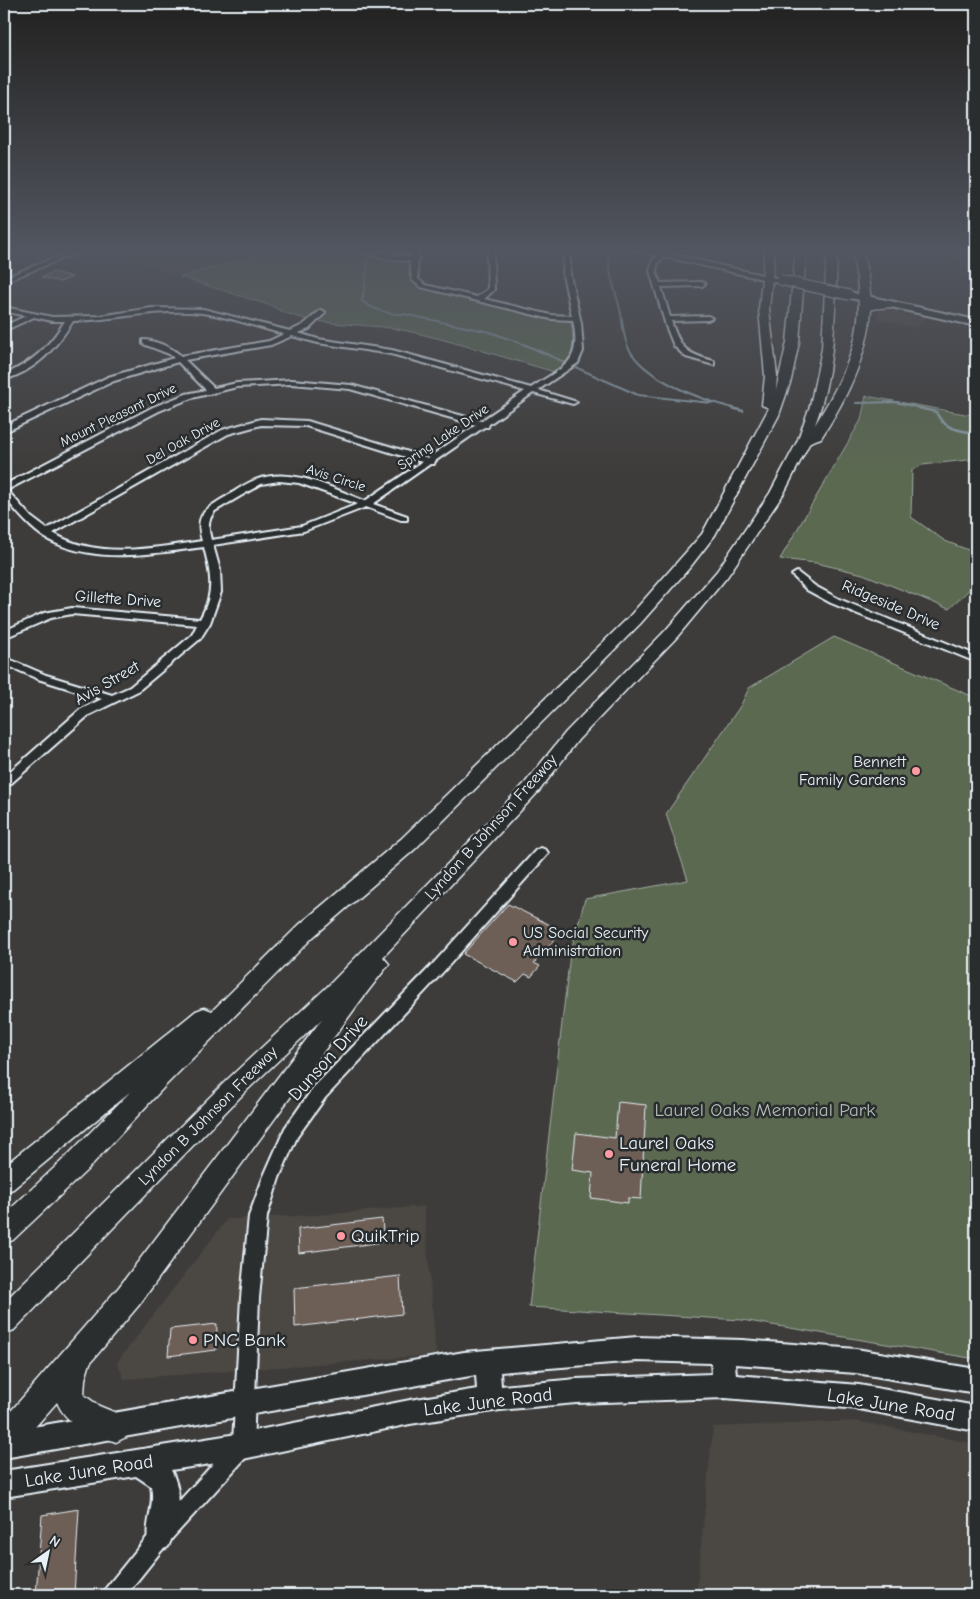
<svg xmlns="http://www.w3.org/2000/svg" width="980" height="1599" font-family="'Comic Neue',sans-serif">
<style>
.built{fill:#4c4642}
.green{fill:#5b6951;stroke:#a2ada4}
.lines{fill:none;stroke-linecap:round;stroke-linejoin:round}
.stream-far1{stroke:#8c9fa8;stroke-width:2}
.stream{stroke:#8c9fa8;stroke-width:2.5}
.building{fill:#6e5e56;stroke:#e8f1f8}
.minor-casing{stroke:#e8f1f8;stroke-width:4}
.major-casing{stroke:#e8f1f8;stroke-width:4}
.highway-casing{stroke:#e8f1f8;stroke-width:3}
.minor{fill:#2a2d2e;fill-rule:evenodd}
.major{fill:#2a2d2e;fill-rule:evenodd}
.highway{fill:#2a2d2e;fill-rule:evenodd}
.major-bridge-casing{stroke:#e8f1f8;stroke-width:12;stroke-linecap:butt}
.major-bridge{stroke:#2a2d2e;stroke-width:9}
.poi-dot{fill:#ff9aa2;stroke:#2a2d2e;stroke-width:2}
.labels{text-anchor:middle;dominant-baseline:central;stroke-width:5;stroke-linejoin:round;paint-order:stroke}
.far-street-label{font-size:14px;fill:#e8f1f8;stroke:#2a2d2e}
.street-label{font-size:16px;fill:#e8f1f8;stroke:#2a2d2e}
.poi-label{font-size:16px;fill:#e8f1f8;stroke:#2a2d2e;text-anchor:end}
.near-street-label{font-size:19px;fill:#e8f1f8;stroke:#2a2d2e}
.near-park-label{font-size:19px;fill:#b0bbb5;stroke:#2a2d2e}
.near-poi-label{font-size:19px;fill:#e8f1f8;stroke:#2a2d2e;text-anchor:start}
</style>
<rect width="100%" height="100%" fill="#3e3c3a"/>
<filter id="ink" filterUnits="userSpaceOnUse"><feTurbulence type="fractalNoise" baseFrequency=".02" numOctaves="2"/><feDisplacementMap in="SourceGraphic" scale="10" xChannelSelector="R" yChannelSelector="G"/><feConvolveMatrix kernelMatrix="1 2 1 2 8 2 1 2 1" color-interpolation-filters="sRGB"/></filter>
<g filter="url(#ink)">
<g class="built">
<polygon points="103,249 267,249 242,260 180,277"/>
<polygon points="903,249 976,249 976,264"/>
<polygon points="879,306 928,316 917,328 877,319"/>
<polygon points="424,1206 436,1355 124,1379 117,1362 227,1219 316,1215"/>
<polygon points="856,1421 976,1444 976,1595 696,1595 713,1427"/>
</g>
<g class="green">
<path d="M267 249H348L387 259 406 260 409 261V277L415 284 425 288 530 314 571 321C573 342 577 360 555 372 505 358 454 341 403 330 363 322 307 328 272 306L180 277 242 260Z"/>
<polygon points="866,396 976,416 976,459 922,465 912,470 911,517 945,541 976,553 976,583 949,609 863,574 816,563 780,559 861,420"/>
<polygon points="834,637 976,698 976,1359 742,1320 529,1307 570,954 585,899 688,880 666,814 741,705 749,688"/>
</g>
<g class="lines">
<g class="stream-far1">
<path d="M609 249C607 270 614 286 619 305 623 319 622 334 628 347 644 380 703 400 736 409"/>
<path d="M366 260 368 265 362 301C371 309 392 315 403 314L490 332 528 346 638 395 711 403"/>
<polyline points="856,403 896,402 924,409"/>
</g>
<g class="stream">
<polyline points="732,408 743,411"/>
<path d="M919 408 936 412C944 430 959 430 976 433"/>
</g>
</g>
<g class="building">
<polygon points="54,272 72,277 60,282 41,277"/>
<polygon points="508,904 562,931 534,963 540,966 531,977 525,974 517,982 463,954"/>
<polygon points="618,1102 646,1105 641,1199 628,1198 628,1203 591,1198 593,1173 572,1170 576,1133 615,1138"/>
<polygon points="382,1219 384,1242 299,1253 298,1229"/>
<polygon points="400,1276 402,1314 295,1327 294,1288"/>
<polygon points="217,1324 216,1350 168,1356 170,1329"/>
<polygon points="79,1509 74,1595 36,1595 42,1515"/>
</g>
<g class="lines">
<g class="minor-casing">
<g id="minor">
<polygon points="76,249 86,249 4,282 4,278"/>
<path d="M354 249C373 249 392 255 411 257L414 249H420L417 264 418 279 425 285 477 297 488 289 487 256 489 249H495L493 256 494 290 484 299 551 315 572 316 563 275 564 249H570V275L581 323 583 351 578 363 538 390 577 402 573 404 533 393 489 424 488 427H484L435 461 434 464H430L373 504 407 516V520H401L366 507 304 531 213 545 220 570 221 592 210 623 200 639 138 691 89 715 8 786 4 787V777L81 709 102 699 38 679 4 664V657L46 675 112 695 130 687 192 635 197 625 72 614 51 618 4 638V631L44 613 72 608 200 619C215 592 211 575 204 547 155 553 102 564 55 543 34 534 19 514 4 497V485L153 407 186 394 206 390 178 362 114 381 7 431H4V426L108 377 174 358 169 354 143 344V340C155 340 173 348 181 356L269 341 284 334C258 328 228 316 202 313 159 308 116 320 73 321 55 349 37 370 4 380V375C34 361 47 349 65 321H52L34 317 4 331V326L26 316 4 311V307L52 317 100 316 152 308 203 309 290 331 303 325 321 310 325 312 324 314 309 329 298 333 318 339 392 350 531 388C564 365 582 365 573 320L551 319 421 287 412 280 410 261 388 259ZM292 336 318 343 391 354 525 391 481 421 351 385 292 380 237 383 214 388 185 360 271 345ZM292 384 350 389 476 425 428 458 307 421 261 419 222 430 47 529 31 517 7 490 159 411 192 398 237 387ZM261 425 306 426 422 462 365 501C331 488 292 466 255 480 244 484 233 493 222 499 202 511 195 517 202 541 154 548 97 560 53 533L228 434ZM279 481 299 483 358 504 302 526 211 540C208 528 207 521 215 511L261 484Z"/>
<path d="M667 249H675L658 262 656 271 660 283 702 282 705 284 702 286 661 287 670 317 708 316 712 318 708 320 671 321C680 348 686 354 714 361V365L686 357 674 346 666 326 650 271 653 260Z"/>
<polygon points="797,572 815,586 839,599 976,655 976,662 831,603 807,590 792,575"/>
<polygon points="541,848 546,850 548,853 546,856 442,973 325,1098 297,1137 279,1178 267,1216 259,1298 253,1446 250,1453 166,1545 126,1595 103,1595 106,1588 152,1531 233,1442 241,1298 249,1216 263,1178 285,1128 313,1088 432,965 536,850"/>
</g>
</g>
<g class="major-casing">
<g id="major">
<polygon points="630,249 648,249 784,280 780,283"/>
<polygon points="849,292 976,320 976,326 846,297 846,293"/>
<path d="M637 1337 742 1340 856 1349 976 1369V1393L856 1373 735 1364 736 1375 859 1385 976 1406V1431L859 1409 725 1398 576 1403 500 1410 410 1424 243 1459 171 1470C184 1495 179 1523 168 1547L159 1551 150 1547C142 1528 156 1507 151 1486L136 1476 4 1497V1471L243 1433 410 1400 477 1389 476 1375 4 1458V1432L464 1352ZM637 1361 711 1363 712 1374 576 1379 501 1386 500 1372Z"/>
</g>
</g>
<g class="highway-casing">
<g id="highway">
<polygon points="765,249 775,249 769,309 777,376 776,390 787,342 796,249 806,249 799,342 791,380 779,415 715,535 691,566 640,624 415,849 313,937 166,1085 86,1171 13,1240 4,1244 4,1215 68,1155 131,1091 13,1189 4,1192 4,1166 196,1011 204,1008 212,1011 299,925 401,839 628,618 702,534 769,408 762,405 765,376 759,309"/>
<path d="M827 249H837C835 309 836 368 815 425 853 362 870 323 851 249H861L868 276 871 302 891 301 896 304C890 310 879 306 871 310 868 355 846 400 821 438L810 442 784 493 727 577 677 637 578 740 539 791 383 957 389 964 361 1000 139 1305 90 1363 85 1379 84 1395 99 1406 126 1417 131 1427 126 1437 116 1442C92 1433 67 1427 57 1402L14 1451 4 1456V1419L119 1287 322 1019 245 1092 14 1330 4 1334V1302L229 1078 327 987 475 836 525 783 566 732 665 631 717 571 770 493 797 442 810 406 822 349Z"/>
</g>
</g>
<use href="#minor" class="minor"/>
<use href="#major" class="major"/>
<use href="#highway" class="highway"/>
<g class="major-bridge-casing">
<polyline id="major-bridge" points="780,280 849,295"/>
</g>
<use href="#major-bridge" class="major-bridge"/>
</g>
</g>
<linearGradient id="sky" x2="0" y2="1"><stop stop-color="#222120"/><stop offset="0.53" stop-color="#525660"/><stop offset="1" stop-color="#525660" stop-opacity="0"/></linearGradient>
<rect width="980" height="473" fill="url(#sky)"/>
<g class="poi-dot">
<circle cx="916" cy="771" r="5"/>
<circle cx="513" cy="942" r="5"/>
<circle cx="609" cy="1154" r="5"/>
<circle cx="341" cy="1236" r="5"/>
<circle cx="193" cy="1340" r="5"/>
</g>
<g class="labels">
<g class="far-street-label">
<text transform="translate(118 415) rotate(-26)">Mount Pleasant Drive</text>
<text transform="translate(443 437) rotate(-34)">Spring Lake Drive</text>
<text transform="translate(183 441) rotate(-29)">Del Oak Drive</text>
<text transform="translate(336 478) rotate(18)">Avis Circle</text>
</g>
<g class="street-label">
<text transform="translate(118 599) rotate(4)">Gillette Drive</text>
<text transform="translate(891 605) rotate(23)">Ridgeside Drive</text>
<text transform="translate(107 683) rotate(-30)">Avis Street</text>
<text transform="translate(491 827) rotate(-48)">Lyndon B Johnson Freeway</text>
<text transform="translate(208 1116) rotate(-45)">Lyndon B Johnson Freeway</text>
</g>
<g class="poi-label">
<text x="906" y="762">Bennett<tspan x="906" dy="18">Family Gardens</tspan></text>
<text x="523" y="933" text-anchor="start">US Social Security<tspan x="523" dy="18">Administration</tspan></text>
</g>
<g class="near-street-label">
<text transform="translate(328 1058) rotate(-48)">Dunson Drive</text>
<text transform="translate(488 1402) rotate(-7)">Lake June Road</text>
<text transform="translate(891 1405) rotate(9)">Lake June Road</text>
<text transform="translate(89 1471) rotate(-9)">Lake June Road</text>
</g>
<g class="near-park-label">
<text x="765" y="1110">Laurel Oaks Memorial Park</text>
</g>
<g class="near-poi-label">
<text x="619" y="1143">Laurel Oaks<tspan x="619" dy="22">Funeral Home</tspan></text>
<text x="351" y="1236">QuikTrip</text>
<text x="203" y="1340">PNC Bank</text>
</g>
</g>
<rect width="980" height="1599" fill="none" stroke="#2a2d2e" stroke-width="20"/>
<rect x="10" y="10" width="960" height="1579" fill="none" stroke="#e8f1f8" stroke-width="2" filter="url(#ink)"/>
<g transform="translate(48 1552) rotate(33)" stroke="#2a2d2e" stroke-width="4" paint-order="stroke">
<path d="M0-4L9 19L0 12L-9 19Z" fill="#e8f1f8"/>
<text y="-8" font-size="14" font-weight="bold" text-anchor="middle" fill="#e8f1f8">N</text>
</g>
</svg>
